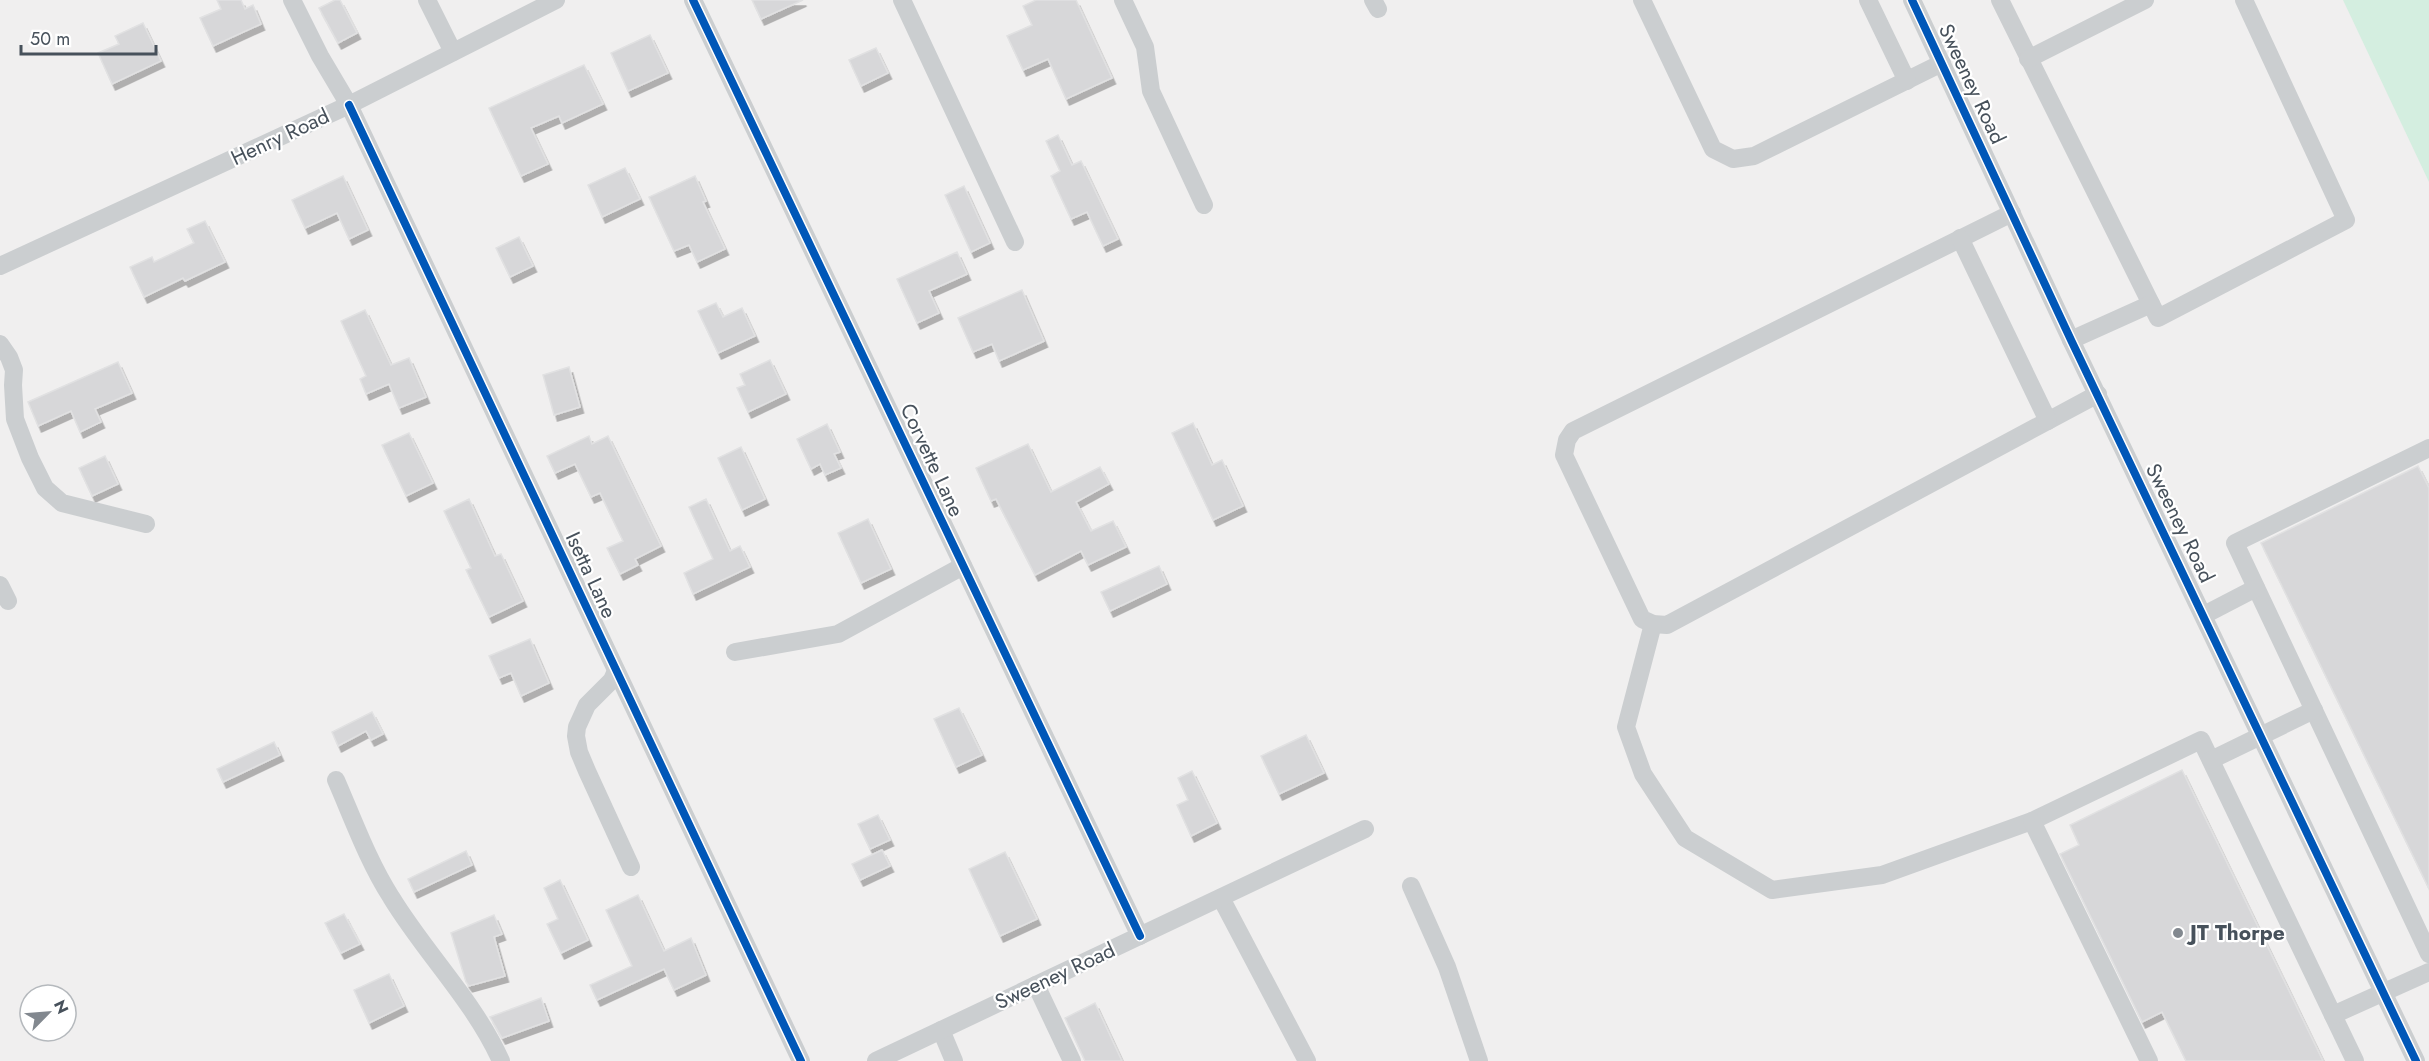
<svg xmlns="http://www.w3.org/2000/svg" width="2429" height="1061" font-family="Jost,sans-serif">
<style>
.green{fill:#d4eee0}
.building{fill:#d7d7d9;stroke:#e1e1e2;stroke-width:1.5;filter:url(#shadow)}
.lines{fill:none;stroke-linecap:round;stroke-linejoin:round}
.minor{stroke:#cbced0;stroke-width:18}
.cycleway-casing{stroke:#fff;stroke-width:11}
.cycleway{stroke:#0057b8;stroke-width:8}
.poi-dot{fill:#82888f;stroke:#fff;stroke-width:2}
.labels{text-anchor:middle;dominant-baseline:central;stroke-width:4.5;stroke-linejoin:round;paint-order:stroke}
.street-label{font-size:21px;fill:#47515b;stroke:#fff}
.poi-label{font-size:21px;font-weight:bold;fill:#47515b;stroke:#fff;text-anchor:start}
</style>
<defs>
<filter id="shadow"><feDropShadow dx="3.5" dy="6" stdDeviation="0" flood-color="#0004"/></filter>
</defs>
<rect width="100%" height="100%" fill="#f0efef"/>
<polygon class="green" points="2343,0 2429,0 2429,182"/>
<g class="building">
<polygon points="217,0 241,0 245,9 253,5 261,24 213,46 200,18 221,9"/>
<polygon points="335,0 340,0 357,33 338,43 319,8"/>
<polygon points="752,0 803,0 761,19"/>
<polygon points="1036,0 1076,0 1112,78 1066,99 1048,59 1023,70 1007,36 1032,25 1023,6"/>
<polygon points="143,23 161,61 112,84 98,53 119,44 115,36"/>
<polygon points="650,35 668,73 628,91 611,53"/>
<polygon points="876,48 888,73 861,86 849,60"/>
<polygon points="584,65 603,104 562,123 559,116 531,128 548,164 521,176 489,108"/>
<polygon points="1058,135 1072,165 1081,161 1118,239 1103,246 1087,212 1071,219 1051,176 1060,171 1046,141"/>
<polygon points="625,168 640,199 602,217 588,185"/>
<polygon points="343,176 368,230 349,239 337,213 305,228 292,200"/>
<polygon points="695,176 706,201 703,202 725,249 697,262 689,245 674,251 649,197"/>
<polygon points="964,186 990,243 971,252 945,195"/>
<polygon points="205,221 225,262 185,281 183,278 144,297 130,267 152,257 154,262 194,243 187,229"/>
<polygon points="519,237 533,266 510,277 496,248"/>
<polygon points="957,252 967,274 929,291 939,313 917,323 897,279"/>
<polygon points="1022,290 1044,341 999,361 992,344 973,352 958,318"/>
<polygon points="716,303 723,317 742,308 755,336 718,353 698,311"/>
<polygon points="365,310 391,365 409,358 426,397 399,408 389,384 366,394 360,379 366,376 341,321"/>
<polygon points="770,360 786,394 748,412 737,388 745,385 740,374"/>
<polygon points="118,362 132,393 95,409 101,422 80,432 71,411 38,426 28,402"/>
<polygon points="569,367 580,407 554,415 543,375"/>
<polygon points="1193,423 1212,465 1222,460 1243,506 1213,520 1172,433"/>
<polygon points="827,424 840,452 834,454 841,468 825,475 820,464 811,469 797,439"/>
<polygon points="409,433 433,483 406,496 382,445"/>
<polygon points="589,436 592,444 608,436 661,546 635,559 638,565 620,574 607,548 623,541 600,493 591,497 575,464 555,473 547,456"/>
<polygon points="1028,444 1051,492 1100,467 1109,484 1076,502 1091,531 1113,521 1126,547 1088,565 1081,551 1035,575 996,499 991,501 976,468"/>
<polygon points="741,447 765,499 742,510 718,458"/>
<polygon points="105,456 118,484 92,496 79,468"/>
<polygon points="2418,466 2429,488 2429,889 2261,543"/>
<polygon points="469,499 495,556 501,554 523,601 489,617 466,570 471,568 444,511"/>
<polygon points="706,499 730,551 740,546 750,567 693,594 684,573 713,559 689,507"/>
<polygon points="868,519 891,569 861,583 838,533"/>
<polygon points="1159,566 1167,584 1110,611 1101,592"/>
<polygon points="530,639 549,683 521,696 511,673 499,678 489,656"/>
<polygon points="959,708 982,755 956,767 934,719"/>
<polygon points="372,712 383,734 371,740 366,731 338,746 332,732"/>
<polygon points="1306,735 1324,773 1279,794 1261,756"/>
<polygon points="274,742 280,755 223,782 217,769"/>
<polygon points="2182,770 2323,1061 2186,1061 2162,1012 2142,1022 2060,854 2079,845 2070,825"/>
<polygon points="1192,771 1217,823 1191,836 1177,805 1188,800 1178,778"/>
<polygon points="878,815 890,840 870,849 858,824"/>
<polygon points="882,850 890,866 860,880 852,864"/>
<polygon points="466,851 472,865 414,892 408,879"/>
<polygon points="1005,852 1037,919 1000,936 969,869"/>
<polygon points="560,880 588,940 561,953 547,924 558,919 544,888"/>
<polygon points="638,895 664,951 691,938 706,975 674,990 664,969 597,1000 590,985 632,966 606,910"/>
<polygon points="344,914 360,944 341,953 325,923"/>
<polygon points="494,915 502,934 494,937 505,976 469,986 466,982 451,933"/>
<polygon points="389,974 404,1006 369,1023 354,990"/>
<polygon points="541,998 549,1021 502,1038 490,1017"/>
<polygon points="1095,1003 1122,1061 1085,1061 1065,1018"/>
</g>
<g class="lines">
<g class="minor">
<polyline points="292,0 320,56 349,105 801,1061"/>
<polyline points="427,0 453,52"/>
<polyline points="693,0 1140,936"/>
<polyline points="902,0 1015,242"/>
<polyline points="1123,0 1145,47 1151,91 1204,205"/>
<polyline points="1373,0 1378,9"/>
<polyline points="1642,0 1713,149 1733,159 1754,156 1942,63"/>
<polyline points="1868,0 1907,81"/>
<polyline points="1912,0 2071,340 2416,1061"/>
<polyline points="2000,0 2158,318 2346,220 2244,0"/>
<polyline points="2028,59 2145,0"/>
<polyline points="2012,213 1573,431 1567,440 1564,455 1642,619 1653,624 1667,625 2098,394"/>
<polyline points="1960,238 2048,421"/>
<polyline points="0,266 349,105 556,0"/>
<polyline points="2071,340 2151,304"/>
<polyline points="0,344 9,357 14,370 13,385 15,419 30,458 45,488 62,503 146,524"/>
<polyline points="2429,448 2235,543 2429,954"/>
<polyline points="0,585 8,601"/>
<polyline points="2204,615 2256,588"/>
<polyline points="1653,624 1626,727 1643,774 1685,838 1772,890 1882,875 2032,821 2201,740 2355,1061"/>
<polyline points="735,652 838,634 963,566"/>
<polyline points="616,671 612,680 587,705 577,727 576,736 579,752 587,771 631,867"/>
<polyline points="2211,760 2314,710"/>
<path d="M336 780C353 819 368 861 391 897 425 953 474 1001 501 1061"/>
<polyline points="2032,821 2149,1061"/>
<polyline points="1411,886 1447,967 1479,1061"/>
<polyline points="1221,898 1307,1061"/>
<polyline points="1036,985 1072,1061"/>
<polyline points="2333,1015 2429,972"/>
<polyline points="941,1030 954,1061"/>
<polyline points="876,1061 1365,829"/>
</g>
<g class="cycleway-casing">
<g id="cycleway">
<polyline points="693,0 1140,936"/>
<polyline points="1912,0 2071,340 2416,1061"/>
<polyline points="349,105 801,1061"/>
</g>
</g>
<use href="#cycleway" class="cycleway"/>
</g>
<circle class="poi-dot" cx="2178" cy="933" r="6"/>
<g class="labels">
<g class="street-label">
<text transform="translate(1972 84) rotate(65)">Sweeney Road</text>
<text transform="translate(280 137) rotate(-25)">Henry Road</text>
<text transform="translate(932 460) rotate(65)">Corvette Lane</text>
<text transform="translate(2180 523) rotate(64)">Sweeney Road</text>
<text transform="translate(591 575) rotate(65)">Isetta Lane</text>
<text transform="translate(1055 976) rotate(-25)">Sweeney Road</text>
</g>
<g class="poi-label">
<text x="2190" y="933">JT Thorpe</text>
</g>
</g>
<g transform="translate(48 1013) rotate(65)"><circle r="28" fill="#ffffff" stroke="#b5b9bd" stroke-width="1.5"/>
<path d="M0-4.5L10 22L0 15L-10 22Z" fill="#82888f"/>
<text y="-9" font-size="16" font-weight="bold" text-anchor="middle" fill="#47515b">N</text>
</g>
<path d="M21 45v9h135v-9" fill="none" stroke="#47515b" stroke-width="3"/>
<text x="30" y="45" font-size="18" fill="#47515b" stroke="#ffffff" stroke-width="4.5" paint-order="stroke">50 m</text>
</svg>
